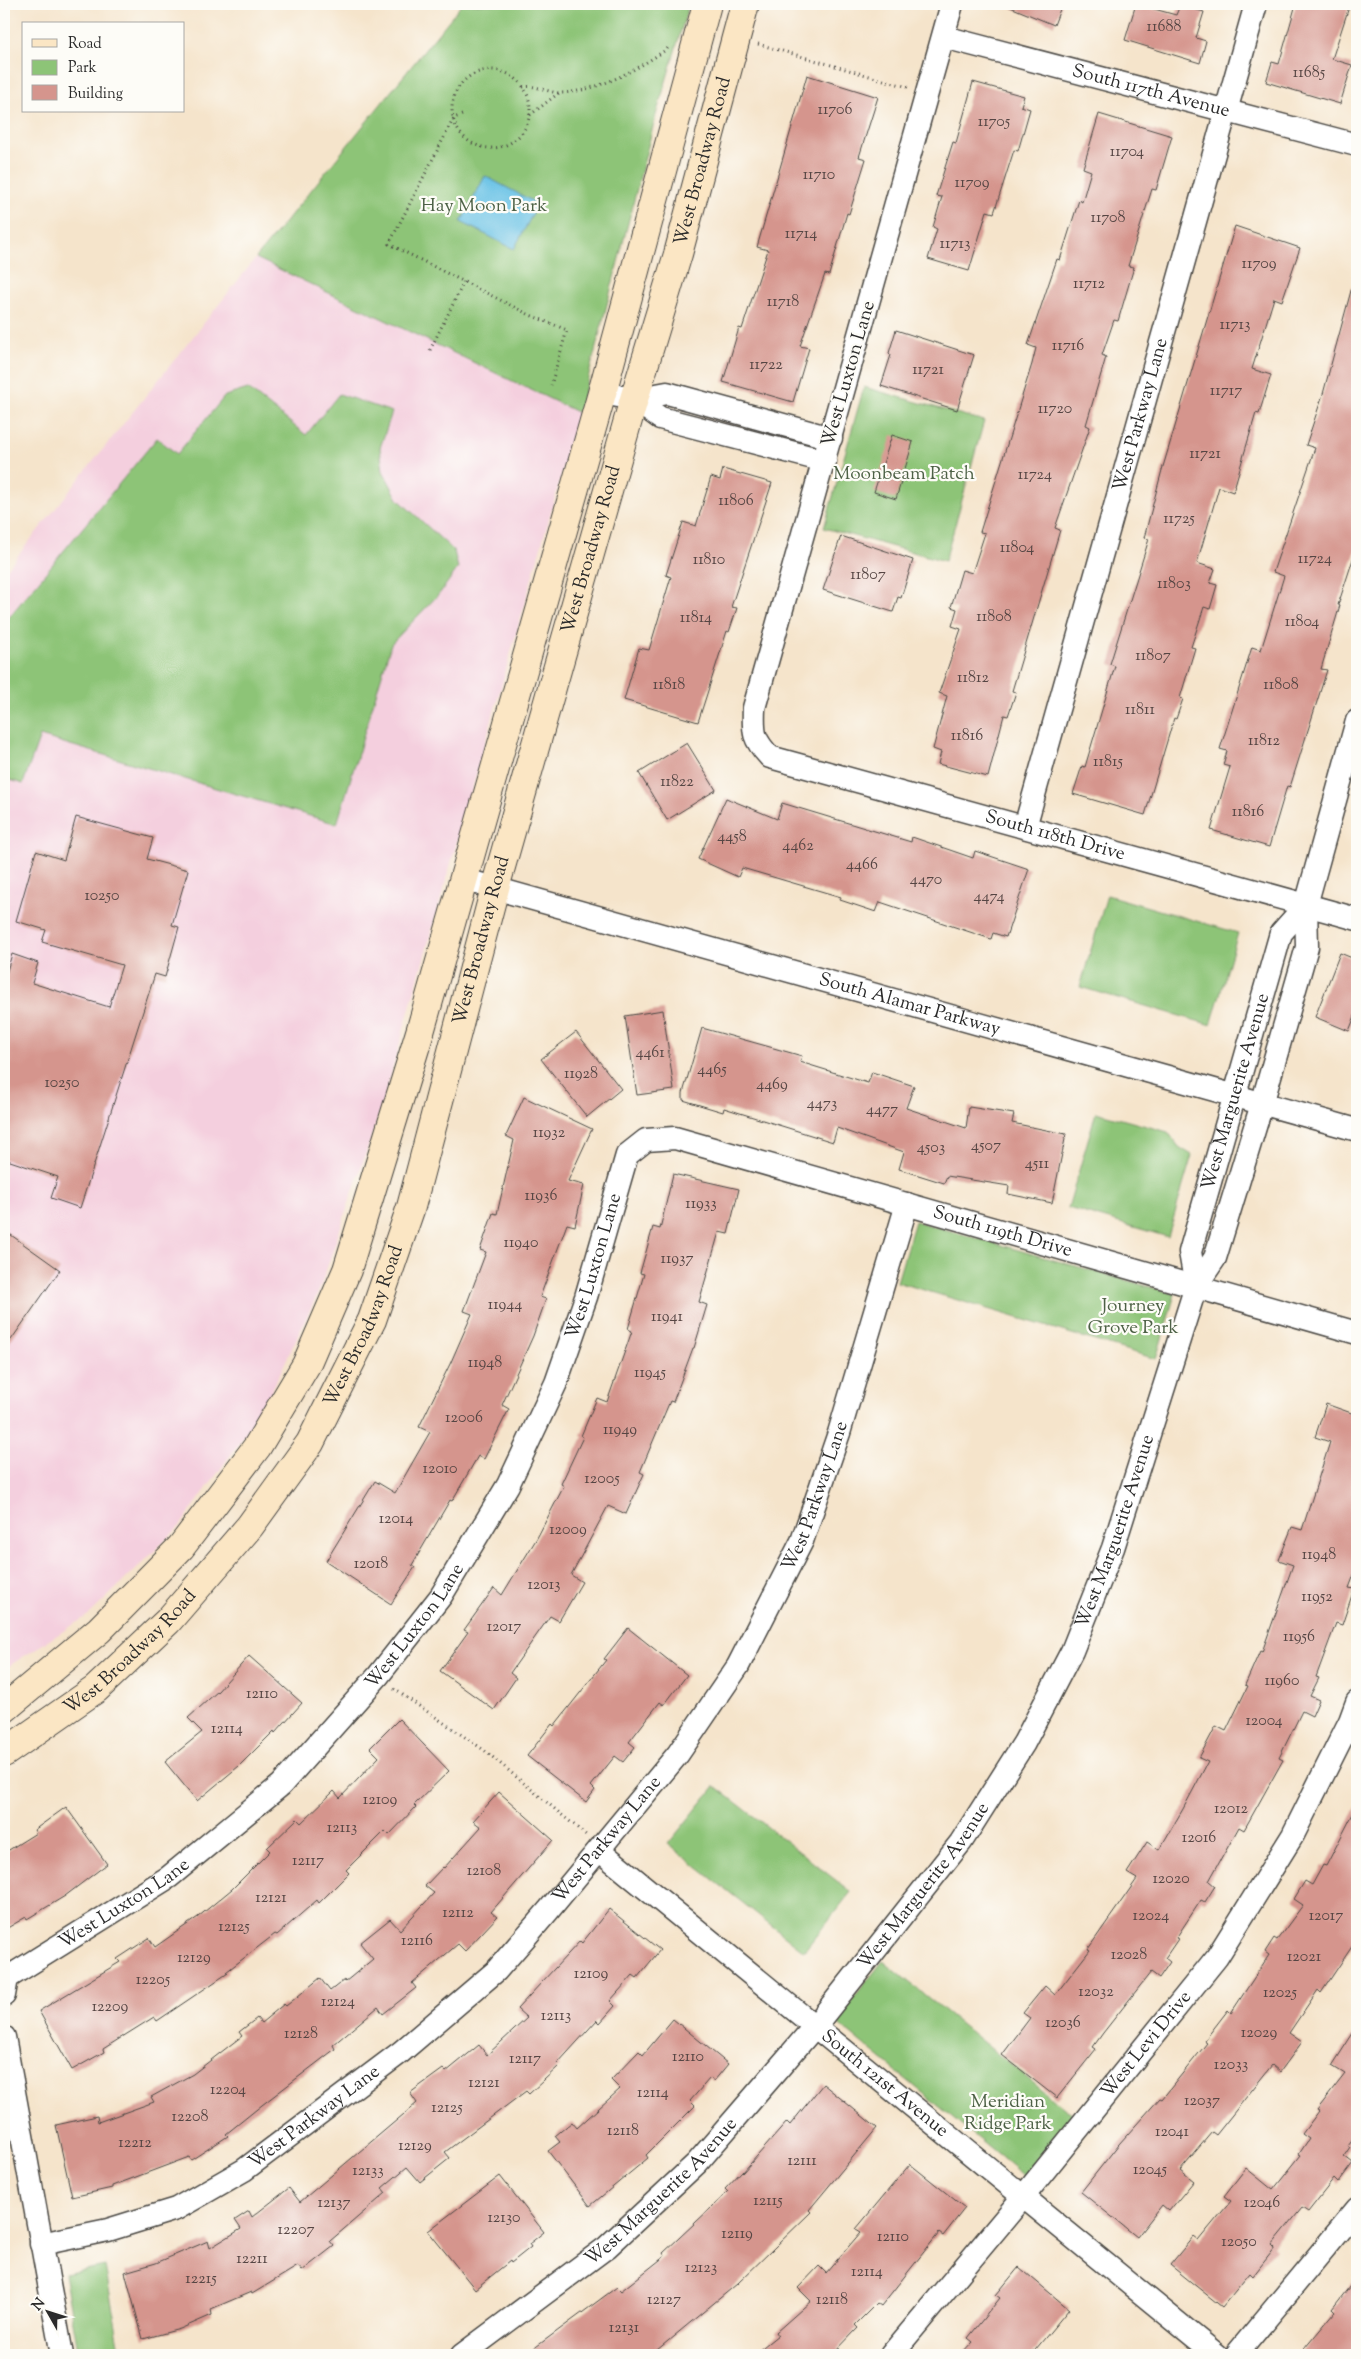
<svg xmlns="http://www.w3.org/2000/svg" width="1361" height="2359" font-family="'Sorts Mill Goudy',serif">
<style>
.built{fill:#f4cfde}
.green{fill:#8dc477;stroke:#5c7851}
.water{fill:#69c2e6;stroke:#4a7688}
.building{fill:#d5958d}
.lines{fill:none;stroke-linecap:round;stroke-linejoin:round}
.minor-casing{stroke:#494743;stroke-width:25}
.secondary-casing{stroke:#494743;stroke-width:30}
.path{stroke:#494743;stroke-width:3;stroke-dasharray:1 4;stroke-linecap:butt}
.minor{stroke:#fff;stroke-width:22}
.secondary{stroke:#fbe6c4;stroke-width:28}
.labels{text-anchor:middle;dominant-baseline:central;stroke-width:4.5;stroke-linejoin:round;paint-order:stroke}
.number-label{font-size:16px;fill:#564644}
.street-label{font-size:19px;fill:#2b2b2b;stroke:#fdfcf7}
.park-label{font-size:19px;fill:#4d6146;stroke:#fdfcf7}
</style>
<rect width="100%" height="100%" fill="#fdfcf7"/>
<filter id="ink" filterUnits="userSpaceOnUse"><feTurbulence type="fractalNoise" baseFrequency=".02" numOctaves="2"/><feDisplacementMap in="SourceGraphic" scale="10" xChannelSelector="R" yChannelSelector="G"/><feConvolveMatrix kernelMatrix="1 2 1 2 8 2 1 2 1" color-interpolation-filters="sRGB"/></filter>
<filter id="wash" filterUnits="userSpaceOnUse"><feTurbulence type="fractalNoise" baseFrequency=".0096" numOctaves="4" result="noise"/><feDisplacementMap in="SourceGraphic" scale="20" xChannelSelector="R" yChannelSelector="G"/><feGaussianBlur stdDeviation="1.12" result="paint"/><feColorMatrix in="noise" values="0 0 0 0 0 0 0 0 0 0 0 0 0 0 0 0 0 1.4 0 .05"/><feComposite in="paint" operator="in"/></filter>
<g filter="url(#wash)">
<rect width="100%" height="100%" fill="#f5e4cb"/>
<polygon class="built" points="256,258 579,413 381,1109 319,1291 262,1411 180,1526 90,1614 4,1669 4,573"/>
<g class="green">
<polygon points="462,4 689,4 656,115 579,413 256,258"/>
<polygon points="864,387 984,421 945,561 824,528"/>
<polygon points="248,389 306,435 339,394 392,412 380,448 383,471 398,499 454,551 458,568 440,593 391,644 337,824 40,736 23,784 4,778 4,623 157,438 177,454 225,396"/>
<polygon points="1107,895 1238,933 1211,1025 1080,987"/>
<polygon points="1096,1112 1168,1132 1179,1147 1192,1155 1168,1237 1068,1208"/>
<polygon points="915,1221 1175,1294 1156,1359 897,1282"/>
<polygon points="715,1786 851,1892 804,1951 668,1844"/>
<polygon points="883,1961 1074,2116 1024,2176 835,2021"/>
<polygon points="105,2266 121,2355 79,2355 64,2274"/>
</g>
<polygon class="water" points="485,176 538,204 514,249 461,222"/>
<g id="blocks">
<g class="building">
<polygon points="1003,4 1062,4 1054,25"/>
<polygon points="1136,4 1176,15 1180,5 1204,12 1196,38 1206,41 1200,63 1125,40"/>
<polygon points="1296,4 1350,4 1332,59 1352,65 1340,104 1266,82 1272,62 1279,64"/>
<polygon points="807,75 878,97 859,157 866,159 849,214 847,213 829,275 825,274 800,346 809,348 793,402 723,382 739,328 742,329 768,250 757,247"/>
<polygon points="973,82 1024,96 1021,106 1030,109 1018,151 1014,150 994,213 987,211 969,271 928,259 937,229 933,227 942,197 936,196 953,142 956,143"/>
<polygon points="1099,114 1172,136 1156,190 1152,189 1128,266 1134,267 1118,321 1114,320 1102,355 1106,357 1086,425 1090,427 1055,528 1060,530 1012,691 1016,692 1008,716 1004,715 988,777 938,764 941,752 933,749 947,696 939,693 961,629 952,626 957,609 951,607 962,570 972,573 985,533 980,532 1032,364 1036,348 1028,345 1057,259 1060,260 1079,200 1082,202 1091,171 1083,168"/>
<polygon points="1235,226 1300,248 1282,301 1274,298 1252,369 1271,375 1259,414 1256,413 1233,492 1219,487 1197,563 1215,569 1210,583 1217,585 1210,609 1204,607 1191,647 1195,648 1180,698 1183,699 1176,719 1174,718 1145,815 1073,794 1082,766 1085,767 1115,666 1110,664 1149,539 1144,538 1162,470"/>
<polygon points="1352,287 1357,288 1357,547 1338,605 1340,605 1321,669 1327,670 1290,787 1287,786 1269,847 1211,830 1230,767 1223,765 1227,751 1220,749 1252,647 1261,650 1284,576 1273,572 1315,448 1306,445 1323,394"/>
<polygon points="896,330 974,355 957,410 881,386 891,355 889,353"/>
<polygon points="892,435 913,442 896,499 874,492"/>
<polygon points="723,469 772,483 731,607 737,608 729,632 727,631 698,722 624,700 639,648 649,650 671,577 666,575 683,522 696,526 711,477 720,480"/>
<polygon points="841,536 913,560 901,598 898,597 893,612 823,590"/>
<polygon points="687,743 716,790 667,820 639,773"/>
<polygon points="726,798 777,819 782,803 911,842 912,837 973,858 975,851 1029,869 1006,937 993,933 991,939 880,902 876,912 840,900 841,897 742,868 738,877 698,859"/>
<polygon points="76,817 153,838 147,859 188,870 172,925 179,927 165,977 155,974 80,1208 51,1198 58,1177 4,1159 4,981 12,954 38,963 32,983 109,1007 122,965 42,942 46,930 16,921 36,851 64,860"/>
<polygon points="1340,953 1357,960 1357,1011 1349,1031 1315,1017"/>
<polygon points="663,1010 674,1090 637,1095 625,1016"/>
<polygon points="702,1028 802,1056 800,1062 868,1083 872,1072 914,1086 906,1108 966,1128 969,1107 1014,1114 1012,1123 1066,1134 1052,1203 1008,1194 1009,1186 947,1176 944,1183 899,1169 904,1152 837,1128 833,1142 724,1108 723,1112 683,1100 683,1093"/>
<polygon points="576,1032 621,1089 587,1117 541,1059"/>
<polygon points="524,1097 592,1129 568,1181 584,1185 575,1226 567,1224 540,1297 546,1299 533,1336 502,1405 509,1409 484,1459 478,1456 452,1501 450,1500 412,1565 415,1567 391,1604 326,1561 375,1481 395,1493 430,1432 419,1427 451,1362 472,1314 464,1311 486,1252 480,1250 493,1213 497,1214 514,1140 506,1136"/>
<polygon points="673,1174 739,1189 728,1234 719,1232 699,1302 707,1305 694,1348 693,1348 673,1402 670,1401 640,1472 644,1474 626,1514 608,1506 571,1575 582,1582 559,1621 550,1616 510,1673 516,1678 494,1710 440,1671 468,1632 464,1630 494,1588 502,1595 537,1538 564,1486 561,1484 583,1437 581,1436 597,1398 607,1402 632,1331 628,1329 644,1274 640,1273 653,1227 660,1229"/>
<polygon points="4,1230 60,1270 4,1350"/>
<polygon points="1326,1404 1357,1415 1357,1567 1349,1588 1354,1589 1342,1625 1336,1623 1316,1677 1319,1678 1310,1696 1319,1700 1312,1716 1302,1711 1279,1758 1283,1760 1244,1830 1239,1827 1209,1881 1215,1886 1205,1902 1201,1900 1176,1938 1178,1939 1165,1958 1170,1962 1159,1978 1151,1972 1103,2033 1093,2047 1096,2049 1057,2098 1002,2055 1030,2018 1023,2013 1045,1986 1055,1995 1090,1950 1088,1949 1137,1879 1127,1873 1147,1842 1159,1850 1183,1809 1208,1762 1199,1758 1216,1726 1226,1731 1248,1686 1245,1685 1260,1651 1262,1652 1293,1565 1279,1560 1292,1527 1302,1530 1330,1442 1315,1437"/>
<polygon points="628,1628 687,1675 664,1705 660,1702 629,1742 635,1747 623,1762 615,1756 591,1786 595,1790 586,1802 527,1756 552,1724 554,1726 606,1660 604,1659"/>
<polygon points="249,1656 302,1703 275,1733 274,1731 239,1766 197,1801 165,1762 202,1732 188,1718 218,1691"/>
<polygon points="399,1719 449,1771 414,1805 416,1807 389,1835 385,1831 346,1870 349,1873 319,1903 317,1900 277,1935 275,1934 226,1972 228,1973 157,2021 154,2017 103,2049 104,2052 72,2070 39,2011 120,1962 117,1959 149,1938 155,1947 198,1917 232,1889 270,1851 267,1848 297,1819 301,1823 334,1791 340,1798 379,1757 370,1748"/>
<polygon points="499,1792 553,1840 491,1912 497,1917 465,1951 458,1944 412,1983 416,1988 383,2014 378,2007 333,2045 335,2049 262,2105 226,2134 228,2136 191,2160 189,2157 112,2186 112,2188 72,2197 56,2125 97,2116 98,2122 154,2102 151,2097 193,2074 242,2036 239,2032 257,2018 261,2023 284,2004 286,2006 320,1978 330,1991 344,1980 345,1982 373,1959 360,1943 390,1919 400,1930 434,1893 425,1886 443,1867 444,1868 481,1827 473,1821"/>
<polygon points="1357,1806 1357,1939 1321,1993 1318,1990 1289,2033 1302,2042 1280,2072 1272,2065 1216,2135 1212,2132 1180,2170 1194,2181 1169,2211 1162,2205 1137,2237 1081,2192 1119,2144 1160,2098 1162,2099 1207,2043 1204,2041 1228,2010 1231,2013 1269,1955 1265,1952 1274,1938 1277,1940 1303,1905 1294,1899 1305,1881 1312,1885 1323,1865 1326,1866"/>
<polygon points="66,1807 107,1864 65,1896 27,1919 26,1917 4,1930 4,1853 36,1833 34,1830"/>
<polygon points="609,1909 660,1950 637,1978 633,1975 610,2001 615,2006 600,2023 597,2020 557,2064 559,2066 529,2094 526,2091 445,2152 450,2158 420,2182 407,2167 382,2188 386,2193 330,2241 334,2246 302,2271 298,2266 252,2294 251,2292 211,2309 212,2315 180,2329 143,2339 125,2272 156,2263 208,2241 210,2248 241,2229 235,2220 249,2211 252,2217 289,2188 300,2202 417,2103 410,2093 443,2069 446,2072 479,2045 487,2055 527,2018 517,2009 580,1941 582,1943"/>
<polygon points="673,2019 728,2064 714,2081 710,2078 690,2101 695,2106 646,2155 648,2158 590,2206 548,2151 560,2142 555,2136 572,2122 577,2128 620,2089 611,2080 639,2051 643,2055"/>
<polygon points="1357,2027 1357,2132 1347,2145 1350,2147 1344,2156 1353,2163 1338,2183 1334,2179 1308,2212 1302,2208 1272,2245 1275,2248 1253,2276 1250,2273 1222,2307 1170,2265 1193,2237 1198,2241 1231,2201 1224,2196 1246,2168 1273,2190 1301,2155 1299,2154 1309,2139 1302,2134 1319,2111 1317,2110 1345,2074 1332,2066"/>
<polygon points="823,2084 877,2128 809,2210 811,2212 737,2284 651,2355 525,2355 617,2287 621,2291 665,2256 663,2253 728,2192 725,2189 742,2171 743,2172 787,2122 790,2125"/>
<polygon points="910,2164 965,2208 943,2236 939,2233 881,2306 877,2303 855,2325 858,2328 832,2355 753,2355 778,2335 776,2332 811,2301 798,2288 819,2266 826,2273 861,2232 856,2229"/>
<polygon points="500,2176 544,2232 529,2244 531,2247 511,2263 510,2261 475,2289 428,2231"/>
<polygon points="1019,2267 1069,2309 1031,2355 961,2355 973,2342 968,2338 1000,2298 996,2295"/>
<polygon points="1357,2277 1357,2355 1299,2355 1335,2312 1332,2309"/>
</g>
</g>
</g>
<g filter="url(#ink)">
<use href="#blocks" fill-opacity="0" stroke="#494743" stroke-width="1"/>
<g class="lines">
<g class="minor-casing">
<g id="minor">
<path id="s1" d="M952 4 754 708C753 733 753 739 770 757L1357 919"/>
<path id="s2" d="M944 37 1357 145"/>
<polyline points="602,393 634,399 667,393 831,438"/>
<polyline points="634,399 660,418 825,461"/>
<path id="s3" d="M1025 827 1256 4"/>
<path id="s4" d="M462 879 1357 1130"/>
<path id="s5" d="M1196 1286 1190 1252 1281 933 1306 905"/>
<path id="s6" d="M599 1850 1217 2355"/>
<path id="s7" d="M4 1995 7 1978 169 1877 281 1785 378 1676 441 1596 508 1485 556 1383 586 1297 627 1155 646 1140 675 1138 1357 1333"/>
<polyline points="4,2037 62,2355"/>
<path id="s8" d="M41 2244 108 2230 176 2209 244 2170 401 2052 496 1971 548 1911 678 1754 738 1666 802 1541 839 1433 907 1204"/>
<path id="s9" d="M462 2355 607 2247 697 2163 815 2026 961 1842 1024 1743 1072 1651 1113 1548 1196 1286 1215 1258 1262 1104 1307 947 1306 905 1357 721"/>
<path id="s10" d="M891 2355 1023 2197 1217 1957 1293 1835 1350 1721 1357 1702"/>
<polyline points="1236,2355 1357,2209"/>
</g>
</g>
<g class="secondary-casing">
<g id="secondary">
<polyline points="4,1709 99,1630 181,1547 257,1447 306,1365 347,1270 420,1032 602,393 707,4"/>
<path id="s11" d="M4 1753 96 1689 168 1621 250 1526 310 1443 372 1320 411 1207 495 888 634 399 678 254 745 4"/>
</g>
</g>
<g class="path">
<polyline points="758,44 908,87"/>
<circle cx="491" cy="109" r="39"/>
<path d="M523 87C536 84 548 93 561 93 599 91 636 70 667 49L670 45"/>
<polyline points="462,115 454,118 389,244 530,315 567,330 551,385"/>
<polyline points="530,115 559,93"/>
<polyline points="430,350 464,282"/>
<polyline points="394,1689 484,1750 586,1835"/>
</g>
<use href="#minor" class="minor"/>
<use href="#secondary" class="secondary"/>
</g>
</g>
<g class="labels">
<g class="number-label">
<text x="1164" y="27">11688</text>
<text x="1309" y="73">11685</text>
<text x="835" y="110">11706</text>
<text x="994" y="122">11705</text>
<text x="1127" y="152">11704</text>
<text x="819" y="175">11710</text>
<text x="972" y="183">11709</text>
<text x="1108" y="218">11708</text>
<text x="801" y="234">11714</text>
<text x="955" y="244">11713</text>
<text x="1259" y="264">11709</text>
<text x="1089" y="284">11712</text>
<text x="783" y="302">11718</text>
<text x="1235" y="325">11713</text>
<text x="1068" y="346">11716</text>
<text x="766" y="365">11722</text>
<text x="928" y="370">11721</text>
<text x="1226" y="391">11717</text>
<text x="1055" y="409">11720</text>
<text x="1205" y="454">11721</text>
<text x="1035" y="475">11724</text>
<text x="736" y="501">11806</text>
<text x="1179" y="519">11725</text>
<text x="1017" y="548">11804</text>
<text x="1315" y="559">11724</text>
<text x="709" y="560">11810</text>
<text x="868" y="575">11807</text>
<text x="1174" y="584">11803</text>
<text x="994" y="617">11808</text>
<text x="696" y="618">11814</text>
<text x="1302" y="622">11804</text>
<text x="1153" y="656">11807</text>
<text x="973" y="678">11812</text>
<text x="669" y="685">11818</text>
<text x="1281" y="685">11808</text>
<text x="1140" y="710">11811</text>
<text x="967" y="736">11816</text>
<text x="1264" y="741">11812</text>
<text x="1108" y="762">11815</text>
<text x="677" y="782">11822</text>
<text x="1248" y="812">11816</text>
<text x="732" y="837">4458</text>
<text x="798" y="846">4462</text>
<text x="862" y="865">4466</text>
<text x="926" y="880">4470</text>
<text x="102" y="896">10250</text>
<text x="989" y="897">4474</text>
<text x="650" y="1053">4461</text>
<text x="712" y="1070">4465</text>
<text x="581" y="1074">11928</text>
<text x="62" y="1083">10250</text>
<text x="772" y="1085">4469</text>
<text x="822" y="1104">4473</text>
<text x="882" y="1110">4477</text>
<text x="549" y="1133">11932</text>
<text x="986" y="1146">4507</text>
<text x="931" y="1148">4503</text>
<text x="1037" y="1164">4511</text>
<text x="541" y="1196">11936</text>
<text x="701" y="1204">11933</text>
<text x="521" y="1243">11940</text>
<text x="677" y="1259">11937</text>
<text x="505" y="1305">11944</text>
<text x="667" y="1317">11941</text>
<text x="485" y="1363">11948</text>
<text x="650" y="1373">11945</text>
<text x="464" y="1418">12006</text>
<text x="620" y="1430">11949</text>
<text x="440" y="1469">12010</text>
<text x="602" y="1479">12005</text>
<text x="396" y="1519">12014</text>
<text x="568" y="1530">12009</text>
<text x="1319" y="1555">11948</text>
<text x="371" y="1564">12018</text>
<text x="544" y="1585">12013</text>
<text x="1317" y="1597">11952</text>
<text x="504" y="1627">12017</text>
<text x="1299" y="1637">11956</text>
<text x="1282" y="1681">11960</text>
<text x="262" y="1694">12110</text>
<text x="1264" y="1721">12004</text>
<text x="227" y="1729">12114</text>
<text x="380" y="1800">12109</text>
<text x="1231" y="1809">12012</text>
<text x="342" y="1828">12113</text>
<text x="1199" y="1838">12016</text>
<text x="308" y="1861">12117</text>
<text x="484" y="1871">12108</text>
<text x="1171" y="1879">12020</text>
<text x="271" y="1898">12121</text>
<text x="458" y="1913">12112</text>
<text x="1151" y="1916">12024</text>
<text x="1326" y="1916">12017</text>
<text x="234" y="1927">12125</text>
<text x="417" y="1941">12116</text>
<text x="1129" y="1955">12028</text>
<text x="1304" y="1957">12021</text>
<text x="194" y="1958">12129</text>
<text x="591" y="1974">12109</text>
<text x="153" y="1980">12205</text>
<text x="1096" y="1992">12032</text>
<text x="1280" y="1993">12025</text>
<text x="338" y="2002">12124</text>
<text x="110" y="2007">12209</text>
<text x="556" y="2016">12113</text>
<text x="1063" y="2023">12036</text>
<text x="1259" y="2033">12029</text>
<text x="301" y="2034">12128</text>
<text x="688" y="2057">12110</text>
<text x="525" y="2059">12117</text>
<text x="1231" y="2065">12033</text>
<text x="484" y="2083">12121</text>
<text x="228" y="2090">12204</text>
<text x="653" y="2093">12114</text>
<text x="1202" y="2101">12037</text>
<text x="447" y="2108">12125</text>
<text x="190" y="2117">12208</text>
<text x="623" y="2131">12118</text>
<text x="1172" y="2132">12041</text>
<text x="135" y="2143">12212</text>
<text x="415" y="2146">12129</text>
<text x="802" y="2161">12111</text>
<text x="1150" y="2170">12045</text>
<text x="368" y="2171">12133</text>
<text x="768" y="2201">12115</text>
<text x="334" y="2203">12137</text>
<text x="1262" y="2203">12046</text>
<text x="504" y="2218">12130</text>
<text x="296" y="2230">12207</text>
<text x="737" y="2234">12119</text>
<text x="893" y="2237">12110</text>
<text x="1239" y="2242">12050</text>
<text x="252" y="2259">12211</text>
<text x="701" y="2268">12123</text>
<text x="867" y="2272">12114</text>
<text x="201" y="2279">12215</text>
<text x="664" y="2300">12127</text>
<text x="832" y="2300">12118</text>
<text x="624" y="2328">12131</text>
</g>
<g class="street-label">
<text stroke="none"><textPath href="#s2" startOffset="214">South 117th Avenue</textPath></text>
<text stroke="none"><textPath href="#s11" startOffset="1782">West Broadway Road</textPath></text>
<text transform="translate(849 374) rotate(-74)">West Luxton Lane</text>
<text stroke="none"><textPath href="#s3" startOffset="428">West Parkway Lane</textPath></text>
<text stroke="none"><textPath href="#s11" startOffset="1378">West Broadway Road</textPath></text>
<text stroke="none"><textPath href="#s1" startOffset="1081">South 118th Drive</textPath></text>
<text stroke="none"><textPath href="#s11" startOffset="972">West Broadway Road</textPath></text>
<text stroke="none"><textPath href="#s4" startOffset="465">South Alamar Parkway</textPath></text>
<text stroke="none"><textPath href="#s5" startOffset="201">West Marguerite Avenue</textPath></text>
<text stroke="none"><textPath href="#s7" startOffset="1476">South 119th Drive</textPath></text>
<text stroke="none"><textPath href="#s7" startOffset="966">West Luxton Lane</textPath></text>
<text stroke="none"><textPath href="#s11" startOffset="568">West Broadway Road</textPath></text>
<text stroke="none"><textPath href="#s8" startOffset="1116">West Parkway Lane</textPath></text>
<text stroke="none"><textPath href="#s9" startOffset="1068">West Marguerite Avenue</textPath></text>
<text stroke="none"><textPath href="#s7" startOffset="561">West Luxton Lane</textPath></text>
<text stroke="none"><textPath href="#s11" startOffset="162">West Broadway Road</textPath></text>
<text stroke="none"><textPath href="#s8" startOffset="711">West Parkway Lane</textPath></text>
<text stroke="none"><textPath href="#s9" startOffset="662">West Marguerite Avenue</textPath></text>
<text stroke="none"><textPath href="#s7" startOffset="156">West Luxton Lane</textPath></text>
<text stroke="none"><textPath href="#s10" startOffset="402">West Levi Drive</textPath></text>
<text stroke="none"><textPath href="#s6" startOffset="369">South 121st Avenue</textPath></text>
<text stroke="none"><textPath href="#s8" startOffset="306">West Parkway Lane</textPath></text>
<text stroke="none"><textPath href="#s9" startOffset="258">West Marguerite Avenue</textPath></text>
</g>
<g class="park-label">
<text x="484" y="206">Hay Moon Park</text>
<text x="904" y="474">Moonbeam Patch</text>
<text x="1133" y="1306">Journey<tspan x="1133" dy="22">Grove Park</tspan></text>
<text x="1008" y="2102">Meridian<tspan x="1008" dy="22">Ridge Park</tspan></text>
</g>
</g>
<rect width="1361" height="2359" fill="none" stroke="#fdfcf7" stroke-width="20"/>
<rect x="22" y="22" width="162" height="90" fill="#fdfcf7" stroke="#a9a8a5"/>
<rect x="32" y="39" width="25" height="8" fill="#fbe6c4" stroke="#a9a8a5"/>
<text x="68" y="48" font-size="15" fill="#2b2b2b">Road</text>
<rect x="32" y="60" width="25" height="15" fill="#8dc477" stroke="#a9a8a5"/>
<text x="68" y="72" font-size="15" fill="#2b2b2b">Park</text>
<rect x="32" y="85" width="25" height="15" fill="#d5958d" stroke="#a9a8a5"/>
<text x="68" y="98" font-size="15" fill="#2b2b2b">Building</text>
<g transform="translate(48 2312) rotate(309)" stroke="#fdfcf7" stroke-width="4" paint-order="stroke">
<path d="M0-4L9 19L0 12L-9 19Z" fill="#2b2b2b"/>
<text y="-8" font-size="14" font-weight="bold" text-anchor="middle" fill="#2b2b2b">N</text>
</g>
</svg>
